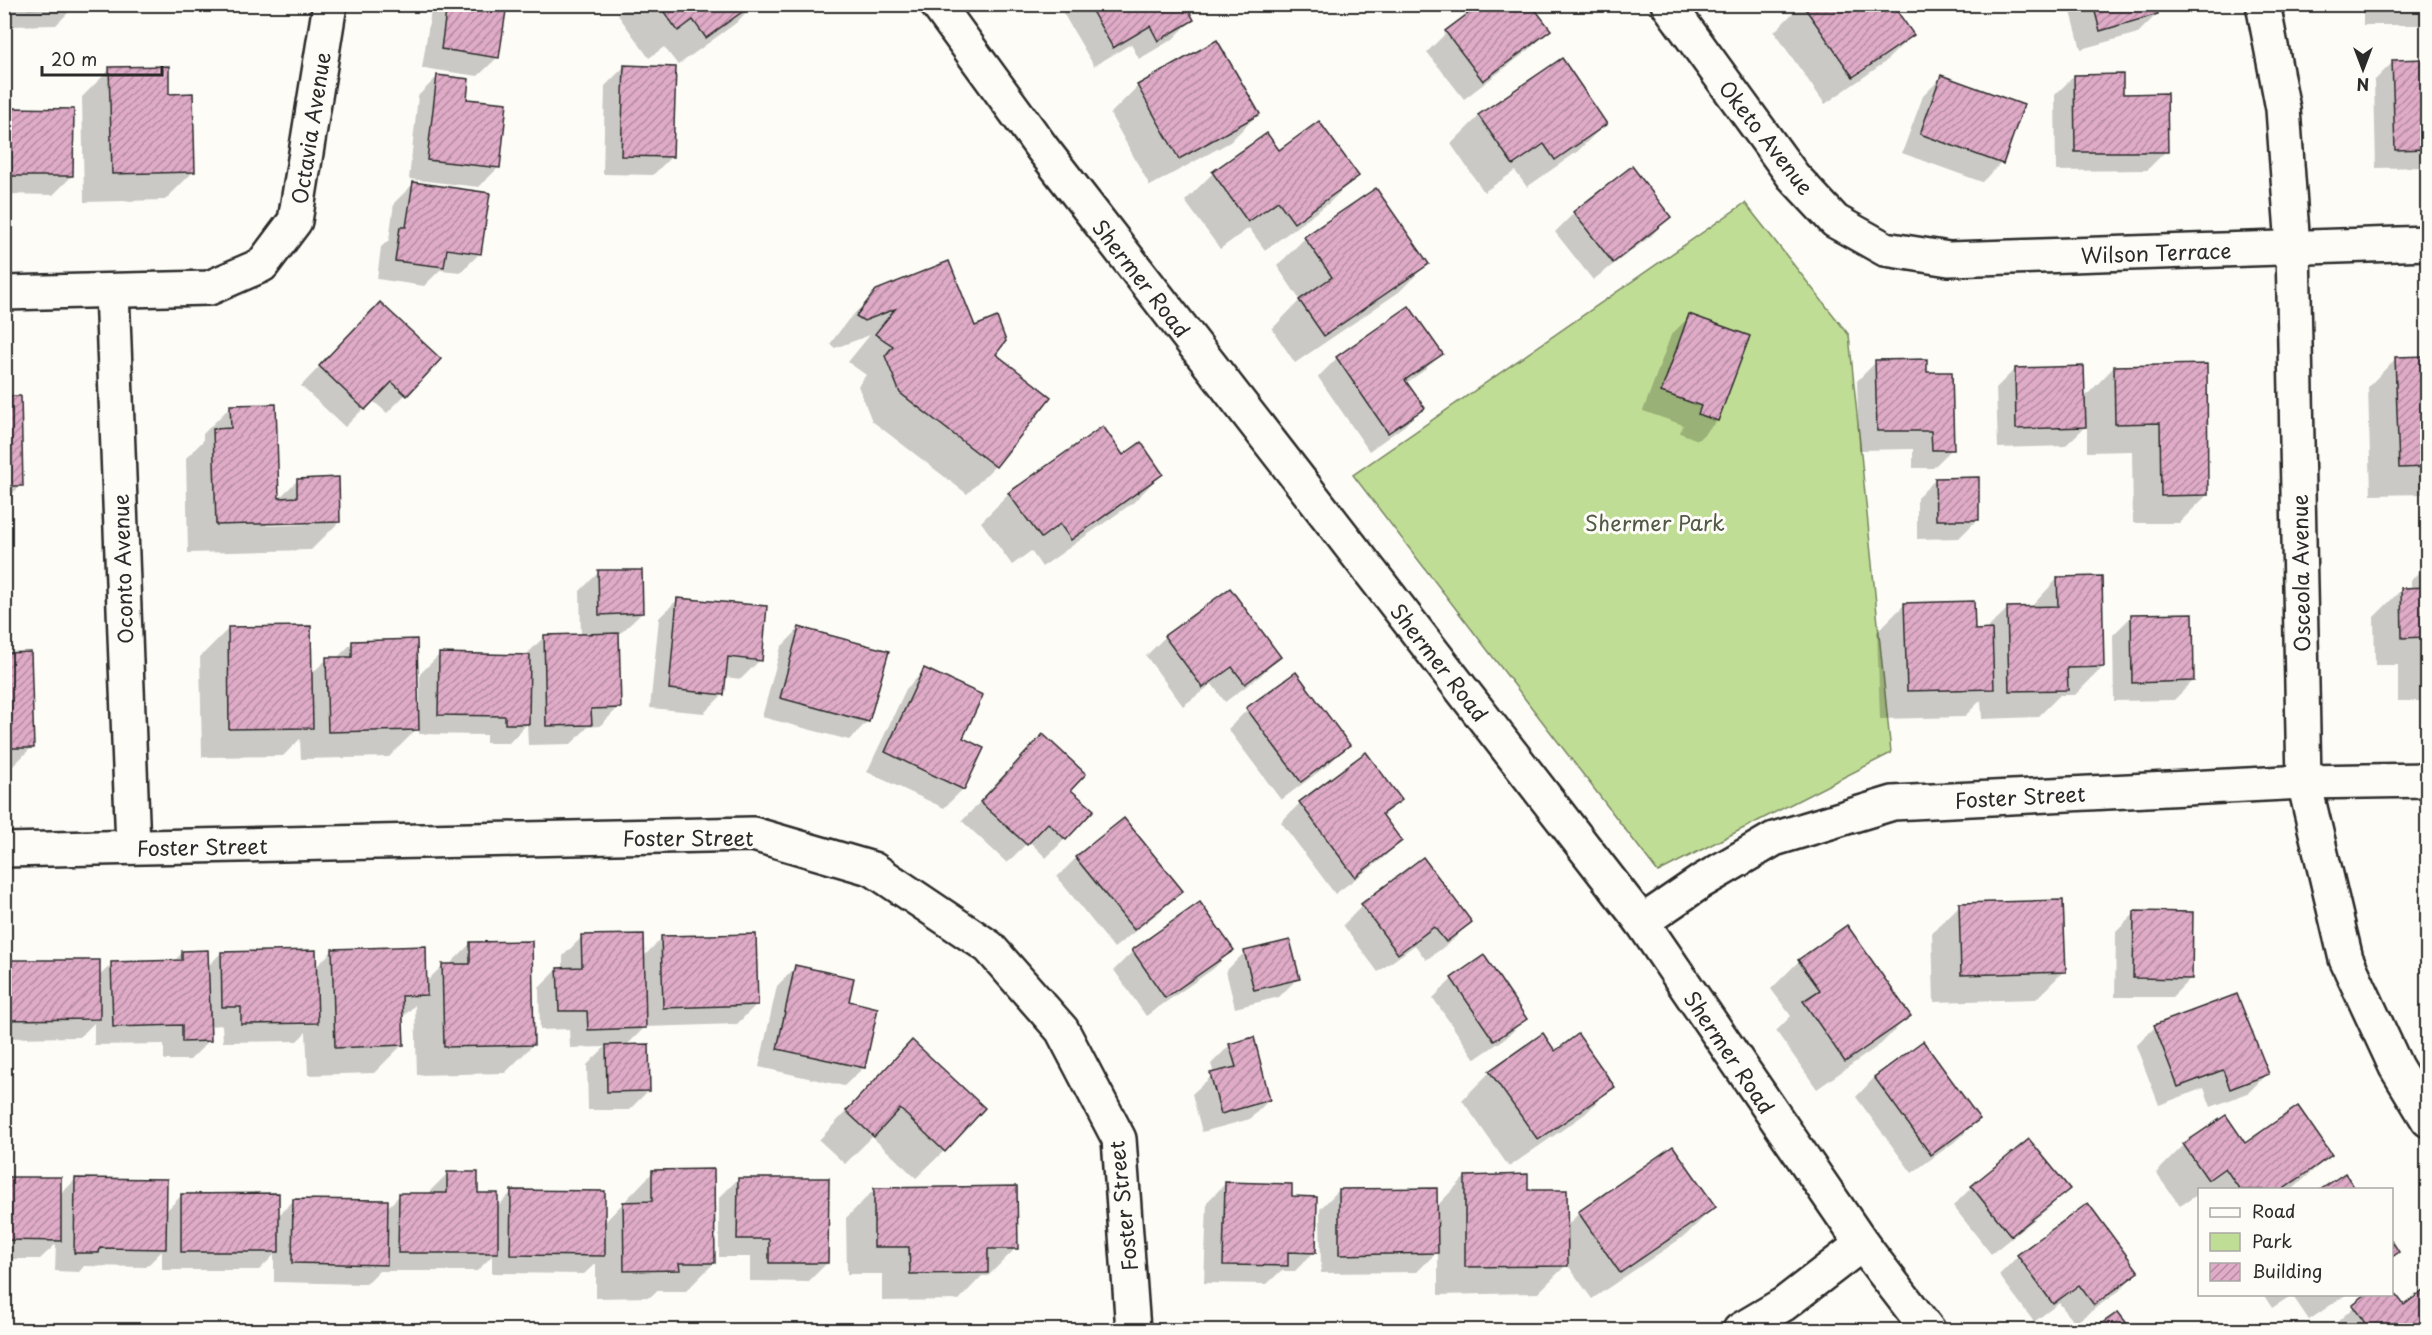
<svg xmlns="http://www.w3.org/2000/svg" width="2432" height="1335" font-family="'Playpen Sans',sans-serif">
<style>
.green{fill:#c0dd95;stroke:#768460;stroke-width:1.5}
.shadow{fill:#0003;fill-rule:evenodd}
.building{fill:url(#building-hatch);stroke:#2b2b2b;stroke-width:1.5}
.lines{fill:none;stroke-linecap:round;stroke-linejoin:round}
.minor-casing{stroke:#2b2b2b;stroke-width:38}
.major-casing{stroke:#2b2b2b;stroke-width:38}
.minor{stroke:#fdfcf7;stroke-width:33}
.major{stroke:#fdfcf7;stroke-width:33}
.labels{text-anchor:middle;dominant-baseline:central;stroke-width:6;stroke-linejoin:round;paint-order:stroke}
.street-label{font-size:21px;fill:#2b2b2b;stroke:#fdfcf7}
.park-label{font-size:21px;fill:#505846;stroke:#fdfcf7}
</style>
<defs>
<pattern id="building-hatch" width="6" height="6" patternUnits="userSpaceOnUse" patternTransform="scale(1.5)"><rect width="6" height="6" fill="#dfabc7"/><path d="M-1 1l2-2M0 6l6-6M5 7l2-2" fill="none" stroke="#b58ba2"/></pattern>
</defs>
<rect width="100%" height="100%" fill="#fdfcf7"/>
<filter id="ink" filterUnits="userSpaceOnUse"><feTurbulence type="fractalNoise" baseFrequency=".0167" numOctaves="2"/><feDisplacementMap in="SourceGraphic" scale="12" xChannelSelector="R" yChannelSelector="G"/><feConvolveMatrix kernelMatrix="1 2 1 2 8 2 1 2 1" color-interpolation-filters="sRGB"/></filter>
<g filter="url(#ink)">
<polygon class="green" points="1745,203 1849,335 1891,753 1658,872 1353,475"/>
<g class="shadow">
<polygon points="9,4 75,4 75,6 56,25 9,26"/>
<polygon points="432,4 506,4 498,57 478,76 422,68"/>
<polygon points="628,4 754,4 736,23 678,65 664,47 649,58 618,15"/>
<polygon points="1071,4 1183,4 1192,20 1173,39 1139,59 1131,44 1094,66 1063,13"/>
<polygon points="1393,4 1405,4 1397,10"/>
<polygon points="1484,4 1549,30 1530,49 1464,99 1427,52 1446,33"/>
<polygon points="1802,4 1890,4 1912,35 1884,63 1825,104 1774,32"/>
<polygon points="2069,4 2154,4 2157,14 2138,33 2081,49"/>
<polygon points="2363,4 2428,4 2428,18 2420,25 2363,25"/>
<polygon points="1217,42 1258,114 1230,142 1150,186 1110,114 1138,86"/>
<polygon points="1561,60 1605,124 1577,152 1527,187 1515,171 1484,192 1451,144 1479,116"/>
<polygon points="2428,60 2428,167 2376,168 2374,81 2393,62"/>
<polygon points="624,67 672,156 653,175 603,174 605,86"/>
<polygon points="110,69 168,95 193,172 165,200 84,202 82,97"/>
<polygon points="2074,76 2122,95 2166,151 2147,170 2056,171 2055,95"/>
<polygon points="437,77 465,101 498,168 479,187 409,179 418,96"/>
<polygon points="1942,77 2001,163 1982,182 1902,153 1923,96"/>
<polygon points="12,109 72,176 53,195 4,194 4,117"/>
<polygon points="1267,135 1279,152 1357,175 1329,203 1265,250 1249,228 1220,249 1185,201 1213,173"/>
<polygon points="413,184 480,253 461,272 440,270 424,286 377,279 381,247 389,240 394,203"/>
<polygon points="1574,213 1669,217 1651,236 1593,280 1555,232"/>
<polygon points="1305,238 1427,264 1399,292 1295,363 1272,329 1300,300 1277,266"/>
<polygon points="877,291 974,328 994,355 1049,397 995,466 967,494 872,421 858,386 866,375 848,362 870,335 835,348 830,344 848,320"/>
<polygon points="1409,308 1441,354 1422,372 1406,383 1423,407 1404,426 1369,451 1318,377 1337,358"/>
<polygon points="1690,316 1748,337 1717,421 1698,440 1680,433 1683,425 1643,411 1671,335"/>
<polygon points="361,323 406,394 387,413 372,400 345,427 301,386"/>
<polygon points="2396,358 2428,358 2428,494 2371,495 2368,387"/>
<polygon points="1876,362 1926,374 1952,449 1933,468 1913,468 1913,449 1859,450 1857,381"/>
<polygon points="2205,366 2207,495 2179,523 2133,523 2132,451 2087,452 2087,425 2065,446 1998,448 1996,388 2015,369 2084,398 2114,367"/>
<polygon points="4,397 21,485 4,502"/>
<path d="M231 406 277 500 298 480 339 522 311 550 188 553 186 458 203 441V434ZM316 521V524L266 526 270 522Z"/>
<polygon points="1123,457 1161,474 1134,502 1042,567 1031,551 1012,565 981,522 1009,494"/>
<polygon points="1936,479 1978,519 1959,538 1917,539 1917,498"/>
<polygon points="2428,563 2428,701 2398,701 2398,665 2375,665 2374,617 2402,589 2411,589 2411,580"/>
<polygon points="599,572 642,613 622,632 617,632 619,707 600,726 588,727 571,744 528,745 527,724 509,743 486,743 486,735 419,734 419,727 389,757 301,759 300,739 283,756 202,757 200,657 228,629 310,675 327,659 336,659 353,642 417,710 420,710 420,674 439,655 525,656 544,637 581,636 580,591"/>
<polygon points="2058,578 2103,667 2075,695 2060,695 2038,717 1982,719 1981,700 1964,717 1880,719 1877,632 1905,604 1973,632 1985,631 2008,608 2030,608"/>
<polygon points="678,599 760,660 741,679 724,677 723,694 704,713 650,708 659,618"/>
<polygon points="2132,616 2193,681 2174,700 2114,701 2113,635"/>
<polygon points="800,628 868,721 849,740 762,717 781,647"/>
<polygon points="1165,637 1279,657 1260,676 1225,702 1212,684 1183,706 1146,656"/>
<polygon points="4,655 32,747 4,775"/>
<polygon points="925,670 961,738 963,789 944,808 867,772 906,689"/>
<polygon points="1295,674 1348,745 1329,764 1281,800 1228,729 1247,710"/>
<polygon points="1366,754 1400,799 1382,817 1400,841 1381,860 1335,894 1281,822 1300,803"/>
<polygon points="1024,755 1069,790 1065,839 1046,858 1029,841 1007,863 962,821"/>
<polygon points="1076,858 1181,891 1162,910 1114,948 1057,877"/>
<polygon points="1423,859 1470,922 1452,941 1426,960 1415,945 1378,972 1343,925 1362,906"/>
<polygon points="1200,905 1232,950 1213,969 1146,1016 1114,970 1133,951"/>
<polygon points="1960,905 2064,971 2036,999 1934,1002 1932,933"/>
<polygon points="2428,911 2428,973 2420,973 2419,919"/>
<polygon points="2135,913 2191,978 2172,997 2115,997 2116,932"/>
<polygon points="582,937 643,957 662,938 756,1005 737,1024 645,1027 626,1046 648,1091 629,1110 588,1110 587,1065 605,1047 570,1048 569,1029 540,1030 539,988 558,969 563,969 563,956"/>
<polygon points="470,944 533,1045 505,1073 417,1075 415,1005 402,1018 402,1045 374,1073 308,1075 306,1032 297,1041 223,1042 222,1025 209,1026 209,1041 190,1060 164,1060 164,1044 94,1045 94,1023 80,1037 4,1038 4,962 98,977 112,964 173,962 183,952 207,967 221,953 315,968 333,950 425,983 443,965 449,965"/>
<polygon points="1245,952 1298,978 1279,997 1235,1008 1226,971"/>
<polygon points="1799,961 1909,1016 1881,1044 1817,1089 1776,1031 1791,1016 1771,989"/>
<polygon points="796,967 847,1003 864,1067 844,1086 759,1067 777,986"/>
<polygon points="1452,979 1525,1019 1506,1038 1475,1059 1433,998"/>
<polygon points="2155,1027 2267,1074 2248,1093 2211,1107 2204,1088 2159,1105 2136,1046"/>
<polygon points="912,1042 944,1151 916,1178 872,1137 845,1164 819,1140"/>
<polygon points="1922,1043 1978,1119 1960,1138 1912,1173 1856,1097 1874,1078"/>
<polygon points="1230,1045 1269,1100 1250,1119 1202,1132 1192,1094 1214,1074 1211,1064"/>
<polygon points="1555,1053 1613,1086 1585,1114 1509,1167 1462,1100 1490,1072"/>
<polygon points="2029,1141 2068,1189 2049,1208 1991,1254 1953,1206 1972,1187"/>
<polygon points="2184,1145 2245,1145 2330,1155 2292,1190 2200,1190 2200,1199 2197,1195 2180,1206 2156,1173"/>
<polygon points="653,1172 714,1263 686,1291 657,1291 650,1297 596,1298 596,1263 584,1274 492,1273 492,1256 477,1271 379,1271 366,1284 274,1282 274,1255 259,1270 162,1270 162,1251 146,1267 84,1266 79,1272 55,1271 56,1244 40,1259 4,1259 4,1178 59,1196 76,1179 165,1212 181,1196 277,1217 294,1200 386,1209 400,1195 429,1195 429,1192 448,1173 497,1207 512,1192 604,1223"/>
<polygon points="1465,1177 1527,1192 1566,1227 1579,1213 1714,1207 1686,1235 1592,1299 1567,1264 1538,1293 1438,1295 1438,1251 1417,1272 1321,1273 1320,1209 1339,1190 1436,1207"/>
<polygon points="738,1179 827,1263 808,1282 750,1281 750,1257 719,1257 719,1198"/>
<polygon points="1226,1183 1290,1198 1314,1252 1295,1271 1281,1271 1267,1284 1204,1283 1207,1202"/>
<polygon points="874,1190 1016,1248 988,1276 982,1276 959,1300 882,1301 882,1274 847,1274 846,1218"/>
<polygon points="2018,1256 2137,1272 2119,1291 2075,1323 2059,1303 2034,1322 1999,1275"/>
<polygon points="2392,1291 2404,1307 2428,1295 2428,1330 2338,1330 2334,1325 2368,1294 2392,1294"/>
<polygon points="2263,1294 2347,1294 2309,1320 2292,1295 2272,1308"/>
</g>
<g class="building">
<polygon points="27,4 77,4 77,6 28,8"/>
<polygon points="447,4 507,4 499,58 441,49"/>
<polygon points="658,4 753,4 706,38 693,20 678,31"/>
<polygon points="1088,4 1185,4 1194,20 1158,41 1150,26 1113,48"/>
<polygon points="1481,4 1531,4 1551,30 1483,81 1445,31"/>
<polygon points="1802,4 1892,4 1914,35 1853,77"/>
<polygon points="2093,4 2155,4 2158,14 2100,31"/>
<polygon points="2381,4 2428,4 2428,6 2382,7"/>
<polygon points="1217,40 1260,114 1179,159 1137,85"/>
<polygon points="1562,58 1607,124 1555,160 1544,144 1513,165 1478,115"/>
<polygon points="2428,59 2428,149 2395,150 2392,60"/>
<polygon points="624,65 676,67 673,157 621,156"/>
<polygon points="169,66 169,94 193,93 195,172 112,174 109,67"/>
<polygon points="2123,74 2123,94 2167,93 2168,152 2075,152 2074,75"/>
<polygon points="437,75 469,79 467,99 507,103 500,168 427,160"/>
<polygon points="1941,75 2024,105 2003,164 1920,134"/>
<polygon points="12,108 74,109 73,176 11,176"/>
<polygon points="1319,121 1359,176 1294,223 1278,201 1248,222 1212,172 1267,133 1279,150"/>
<polygon points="1632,166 1671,217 1613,263 1573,212"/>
<polygon points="413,182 490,193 481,254 447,249 444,267 395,261 400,227 406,227"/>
<polygon points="1376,188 1429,264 1324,336 1299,300 1332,277 1304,237"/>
<polygon points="949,261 975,326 997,317 1006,341 996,354 1051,397 996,467 900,393 885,356 893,346 875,334 895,309 864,321 856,316 876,290"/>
<polygon points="380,302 441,359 407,396 392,382 365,410 319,366"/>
<polygon points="1409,306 1443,354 1405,380 1425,408 1388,433 1336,357"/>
<polygon points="1689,314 1750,336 1718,421 1698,414 1701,406 1661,392"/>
<polygon points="2428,356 2428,467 2399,468 2395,357"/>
<polygon points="1927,359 1927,372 1952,372 1954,450 1932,450 1931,431 1877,431 1875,360"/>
<polygon points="2207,364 2208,495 2161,496 2160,423 2115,424 2114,366"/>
<polygon points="2084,366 2086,427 2016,429 2015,368"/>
<polygon points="4,396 21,396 23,486 4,486"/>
<polygon points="276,404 279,498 297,497 297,479 339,477 340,522 216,525 213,429 231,428 230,405"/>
<polygon points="1103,426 1123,455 1141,442 1163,474 1071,540 1060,524 1041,538 1008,493"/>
<polygon points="1979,477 1979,520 1936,520 1935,478"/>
<polygon points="598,570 642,570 643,613 599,615"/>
<polygon points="2102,576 2104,667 2067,668 2068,690 2009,691 2007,607 2058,606 2057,577"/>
<polygon points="2428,587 2428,674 2426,674 2425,637 2402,638 2401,588"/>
<polygon points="1230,588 1281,657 1245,684 1232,667 1203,688 1164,636"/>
<polygon points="677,598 767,606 762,661 728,657 724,695 669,689"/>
<polygon points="1974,601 1975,630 1992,629 1994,689 1907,691 1904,603"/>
<polygon points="2193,613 2194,681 2132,683 2131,614"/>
<polygon points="311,626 313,728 229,729 228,627"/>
<polygon points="799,627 889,651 869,722 780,698"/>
<polygon points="619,633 621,708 591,709 592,725 546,726 544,635"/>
<polygon points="417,639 419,730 328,732 326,657 352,657 352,641"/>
<polygon points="31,652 34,748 4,748 4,653"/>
<polygon points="439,653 530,655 529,724 505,724 505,716 438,715"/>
<polygon points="924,668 983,695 963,738 984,748 964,790 885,752"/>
<polygon points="1296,672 1350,745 1301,782 1246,708"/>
<polygon points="1043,734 1086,774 1071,790 1094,810 1066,840 1048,823 1027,845 980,802"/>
<polygon points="1366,752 1402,800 1382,814 1402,841 1355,877 1299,802"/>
<polygon points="1124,818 1183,891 1134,930 1075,857"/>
<polygon points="1423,857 1472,922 1446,942 1434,927 1398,954 1361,904"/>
<polygon points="2063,900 2066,972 1961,975 1959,903"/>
<polygon points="1200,902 1234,950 1165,998 1132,950"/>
<polygon points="2134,911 2193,912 2192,979 2133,978"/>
<polygon points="1847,925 1911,1016 1845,1062 1803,1001 1820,990 1798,960"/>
<polygon points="644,934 646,1028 588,1030 587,1011 559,1011 557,968 582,967 581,935"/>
<polygon points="756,934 758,1005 663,1008 661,936"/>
<polygon points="1290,940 1300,979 1254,990 1244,951"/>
<polygon points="532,941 534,1045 444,1047 442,964 470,964 470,942"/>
<polygon points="426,946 427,995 402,996 404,1045 335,1048 332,949"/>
<polygon points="208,950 211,1041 182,1042 182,1025 113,1027 111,962 182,960 182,951"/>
<polygon points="316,950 318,1023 241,1024 241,1007 222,1007 221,952"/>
<polygon points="1484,955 1527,1019 1494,1041 1451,978"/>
<polygon points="4,960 100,960 100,1019 4,1020"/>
<polygon points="795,965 854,978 849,1001 878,1008 865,1068 777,1049"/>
<polygon points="2237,994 2269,1074 2230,1089 2223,1070 2178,1087 2154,1025"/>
<polygon points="1543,1033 1555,1051 1578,1034 1615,1087 1538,1140 1489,1071"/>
<polygon points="1254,1037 1270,1100 1221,1114 1210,1073 1236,1067 1229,1044"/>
<polygon points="912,1040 985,1108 945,1152 900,1109 874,1137 846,1111"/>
<polygon points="1923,1041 1980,1119 1931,1155 1874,1077"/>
<polygon points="649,1044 650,1091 607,1092 606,1045"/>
<polygon points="2298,1106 2332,1155 2282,1190 2240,1190 2225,1168 2208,1180 2183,1144 2226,1115 2245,1143"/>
<polygon points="2029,1139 2070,1189 2011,1236 1971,1186"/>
<polygon points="1673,1146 1716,1207 1620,1273 1578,1212"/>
<polygon points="714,1169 715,1263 679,1263 680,1270 624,1271 623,1202 652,1201 652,1170"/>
<polygon points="447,1172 478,1172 478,1193 498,1193 498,1253 398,1253 399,1193 447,1193"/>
<polygon points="2345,1173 2356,1190 2320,1190"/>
<polygon points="1528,1174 1528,1190 1567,1190 1568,1266 1465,1267 1465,1176"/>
<polygon points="4,1177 61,1177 61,1241 4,1240"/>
<polygon points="75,1178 167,1179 166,1249 100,1248 99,1253 74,1253"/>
<polygon points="738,1178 829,1178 828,1263 769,1263 769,1239 737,1239"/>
<polygon points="1225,1182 1292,1184 1292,1196 1317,1197 1316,1253 1288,1252 1288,1266 1223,1265"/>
<polygon points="1017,1186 1018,1249 988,1249 988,1273 910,1274 909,1247 874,1247 874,1188"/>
<polygon points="1437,1188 1438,1253 1339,1255 1339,1189"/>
<polygon points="511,1190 605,1191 605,1256 510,1255"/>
<polygon points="279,1193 279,1252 181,1252 181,1194"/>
<polygon points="293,1199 388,1200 387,1265 292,1263"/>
<polygon points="2088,1203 2139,1272 2094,1305 2079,1285 2053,1304 2017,1255"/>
<polygon points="2392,1241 2399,1252 2392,1257"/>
<polygon points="2392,1289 2404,1305 2425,1289 2428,1292 2428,1330 2370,1330 2352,1305 2366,1294 2392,1294"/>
<polygon points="2118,1312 2132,1330 2092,1330"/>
</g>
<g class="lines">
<g class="minor-casing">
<g id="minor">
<polyline points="1668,4 1793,176 1835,221 1885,249 1949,259 2428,243"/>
<polyline points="2263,4 2283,109 2293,247 2304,782 2346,959 2396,1067 2428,1120"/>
<polyline points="112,291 133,847"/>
<polyline points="4,293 209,288 262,265 295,221 330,4"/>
<polyline points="4,850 753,834 873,869 989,947 1062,1030 1119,1139 1133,1330"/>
<polyline points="1642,922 1702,881 1774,839 1893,803 2304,782 2428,780"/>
<polyline points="1740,1330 1784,1304 1862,1244"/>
</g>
</g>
<g class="major-casing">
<polyline id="major" points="937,4 1042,148 1642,922 1862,1244 1928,1330"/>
</g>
<use href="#minor" class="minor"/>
<use href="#major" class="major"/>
</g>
</g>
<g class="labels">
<g class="street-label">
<text transform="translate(310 128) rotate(-81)">Octavia Avenue</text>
<text transform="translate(1767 137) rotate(52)">Oketo Avenue</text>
<text transform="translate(2156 252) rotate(-2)">Wilson Terrace</text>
<text transform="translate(1142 278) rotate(52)">Shermer Road</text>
<text transform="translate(122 569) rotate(-92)">Oconto Avenue</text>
<text transform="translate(2300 573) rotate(-91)">Osceola Avenue</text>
<text transform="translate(1440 662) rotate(52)">Shermer Road</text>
<text transform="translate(2020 796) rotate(-3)">Foster Street</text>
<text x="688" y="837">Foster Street</text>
<text transform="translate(202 846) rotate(-1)">Foster Street</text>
<text transform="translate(1730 1052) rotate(56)">Shermer Road</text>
<text transform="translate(1122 1206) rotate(-96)">Foster Street</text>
</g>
<g class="park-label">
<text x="1655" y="522">Shermer Park</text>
</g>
</g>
<rect width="2432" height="1335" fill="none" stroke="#fdfcf7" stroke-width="24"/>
<rect x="12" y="12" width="2408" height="1311" fill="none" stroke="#2b2b2b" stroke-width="2" filter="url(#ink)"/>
<rect x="2198" y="1188" width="195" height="108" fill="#fdfcf7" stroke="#a9a8a5" stroke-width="1.5"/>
<rect x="2210" y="1208" width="30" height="9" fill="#fdfcf7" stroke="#a9a8a5" stroke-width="1.5"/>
<text x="2252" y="1218" font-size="18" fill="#2b2b2b">Road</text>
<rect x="2210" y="1233" width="30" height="18" fill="#c0dd95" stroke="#a9a8a5" stroke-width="1.5"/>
<text x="2252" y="1248" font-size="18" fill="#2b2b2b">Park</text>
<rect x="2210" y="1263" width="30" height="18" fill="url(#building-hatch)" stroke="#a9a8a5" stroke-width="1.5"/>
<text x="2252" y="1278" font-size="18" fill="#2b2b2b">Building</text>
<g transform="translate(2363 69) rotate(180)" stroke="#fdfcf7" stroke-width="4.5" paint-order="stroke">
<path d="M0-4.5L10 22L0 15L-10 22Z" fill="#2b2b2b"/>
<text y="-9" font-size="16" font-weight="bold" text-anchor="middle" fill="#2b2b2b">N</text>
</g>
<path d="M42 66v9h120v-9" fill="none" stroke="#2b2b2b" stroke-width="3"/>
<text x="51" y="66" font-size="18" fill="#2b2b2b" stroke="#fdfcf7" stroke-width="4.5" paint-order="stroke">20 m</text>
</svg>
